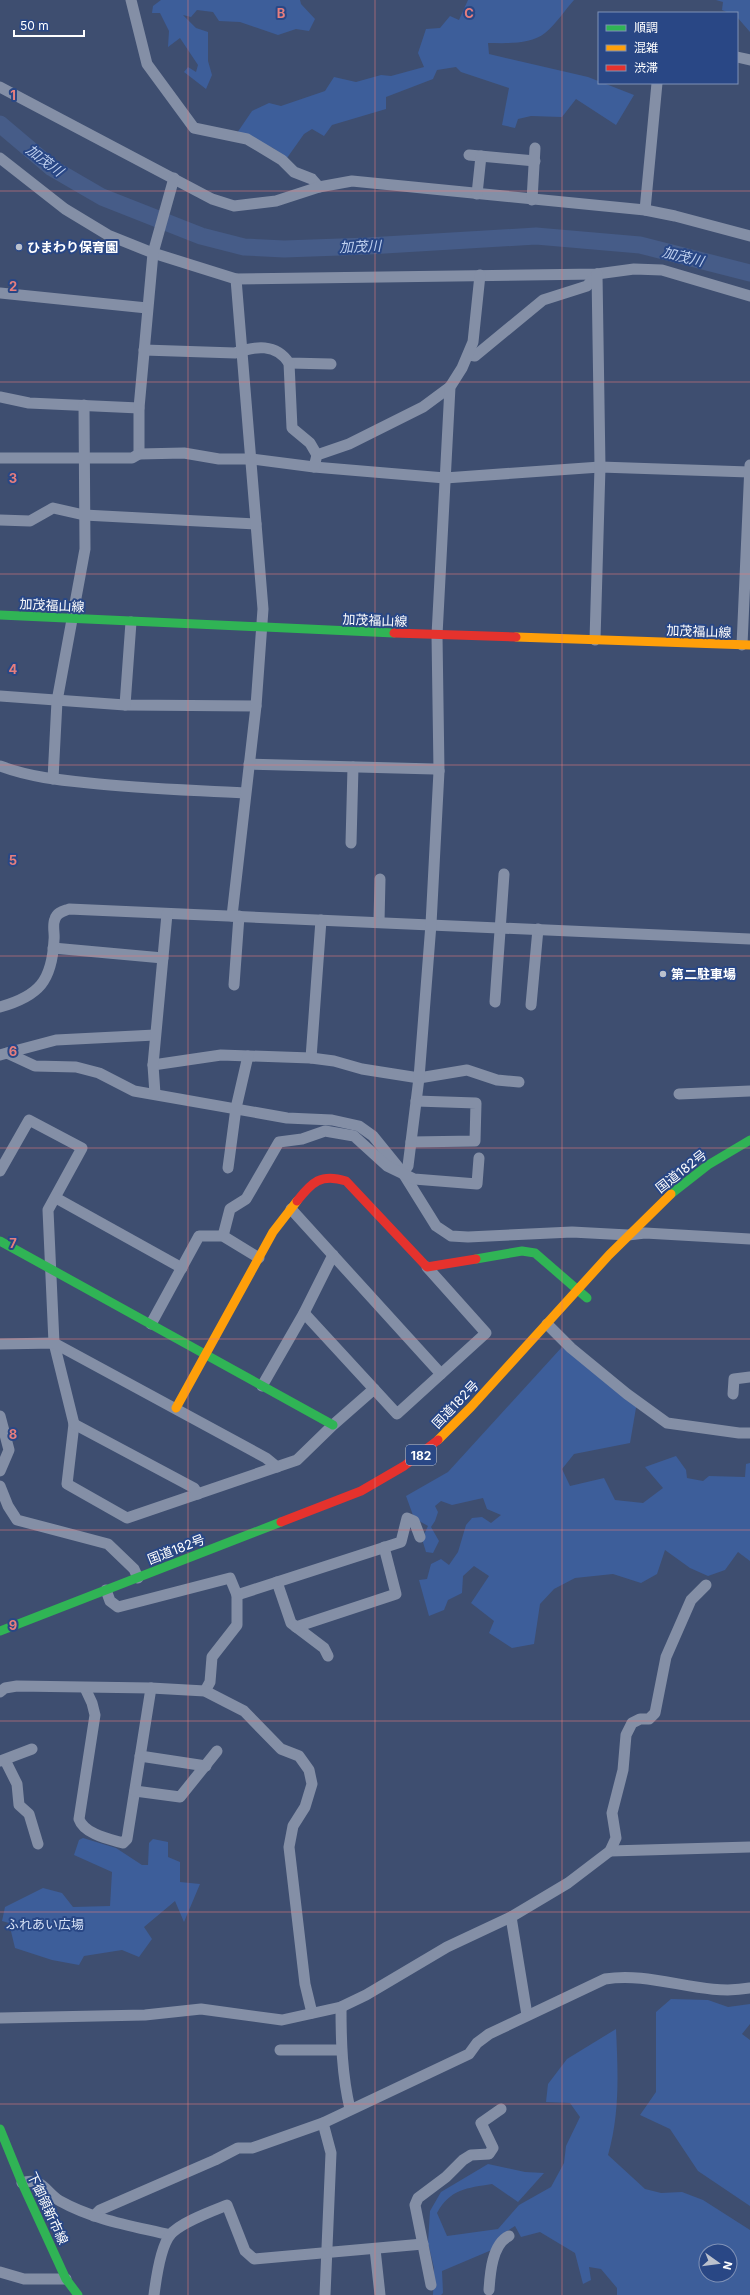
<svg xmlns="http://www.w3.org/2000/svg" width="750" height="2295" font-family="Inter,'Noto Sans JP',sans-serif">
<style>
.green{fill:#3d5e9a;fill-rule:evenodd}
.lines{fill:none;stroke-linecap:round;stroke-linejoin:round}
.river{stroke:#465c88;stroke-width:17}
.street{stroke:#848fa6;stroke-width:11}
.fast{stroke:#30b455;stroke-width:9}
.slow{stroke:#ff9f0a;stroke-width:9}
.jam{stroke:#e5322d;stroke-width:9}
.grid{fill:none;stroke:#e67e7e;stroke-width:1;stroke-opacity:0.55}
.poi-dot{fill:#bbc1cd;stroke:#294785;stroke-width:1.5}
.labels{text-anchor:middle;dominant-baseline:central;stroke-width:4;stroke-linejoin:round;paint-order:stroke}
.shield{fill:#294785;stroke:#bfc8da;stroke-width:1}
.shield-label{font-size:12px;font-weight:bold;fill:#fff}
.poi-label{font-size:13px;font-weight:bold;fill:#fff;stroke:#294785;text-anchor:start}
.street-label{font-size:13px;fill:#fff;stroke:#294785}
.park-label{font-size:13px;fill:#d7e2f6;stroke:#294785}
.water-label{font-size:14px;font-style:italic;fill:#bfd0ef;stroke:#294785}
.grid-label{font-size:13px;text-anchor:middle;font-weight:bold;fill:#e67e7e;stroke:#294785;stroke-width:4;stroke-linejoin:round;paint-order:stroke}
</style>
<rect width="100%" height="100%" fill="#3e4e70"/>
<g class="green">
<polygon points="161,0 300,0 301,4 315,19 309,31 296,29 278,35 240,22 219,21 213,12 197,10 191,17 183,15 196,28 208,32 208,61 212,75 206,89 184,72 188,67 196,72 198,65 180,38 168,47 169,31 160,13 152,13 153,6"/>
<path d="M468 0H574C565 10 556 24 545 33 530 45 505 43 488 43L489 54 588 77 634 95 616 125 576 99 562 117 531 116 518 119 515 128 502 125 509 88 461 72 456 67 437 70 433 79 386 97V109L332 125 324 136 312 129 304 134 287 158 273 148 237 133 252 111 269 103 281 106 325 91 334 77 356 82 381 75 391 76 424 67 418 53 426 29 440 28 450 16 459 20Z"/>
<polygon points="716,0 750,0 750,32 737,17 737,13 729,13 722,10 723,2"/>
<polygon points="562,1347 637,1402 630,1443 574,1454 562,1469 570,1486 604,1478 615,1500 643,1503 663,1488 645,1467 676,1456 686,1470 687,1478 703,1481 709,1476 745,1477 746,1464 750,1463 750,1561 738,1552 725,1570 708,1576 690,1568 665,1550 657,1574 641,1583 613,1574 575,1578 554,1589 540,1604 534,1644 512,1648 489,1633 494,1621 471,1603 489,1576 474,1566 463,1576 462,1593 448,1600 444,1610 429,1616 419,1580 427,1579 431,1564 441,1559 449,1565 458,1552 466,1525 472,1518 482,1517 491,1523 501,1515 487,1509 483,1498 452,1505 441,1501 435,1506 438,1512 435,1521 431,1527 439,1541 433,1553 426,1552 422,1539 428,1526 414,1518 406,1496 448,1472"/>
<polygon points="83,1838 116,1848 142,1865 148,1865 149,1843 153,1839 168,1842 168,1857 180,1862 180,1882 200,1884 184,1922 175,1901 144,1927 152,1939 139,1957 122,1950 84,1956 79,1965 52,1960 15,1948 9,1923 2,1921 5,1907 43,1888 62,1893 73,1907 110,1906 112,1872 74,1855 79,1840"/>
<polygon points="671,1999 708,2000 728,2007 750,2004 750,2024 742,2034 750,2040 750,2206 698,2171 670,2129 640,2115 656,2092 656,2012"/>
<path d="M616 2029C618 2073 620 2113 608 2155L645 2189 661 2193 682 2192 703 2200 750 2230V2295H617V2288L601 2269 589 2267 591 2280 583 2284 575 2253 540 2232 521 2237 515 2226 504 2233 494 2249 442 2271 443 2293 441 2295H433L434 2268 428 2243 430 2211 441 2192 488 2164 525 2172 544 2173 518 2202 492 2184C467 2188 450 2189 437 2213L447 2236 498 2229 519 2205 551 2187 564 2163 566 2146 580 2117 570 2103 546 2102 548 2084 567 2059ZM706 2251H730V2275H706Z"/>
</g>
<g class="lines">
<polyline class="river" points="0,124 52,168 102,197 201,236 244,247 284,249 368,246 536,236 640,245 750,273"/>
<g class="street">
<polyline points="131,0 147,64 194,128 247,139 282,160 294,172 312,179 319,187"/>
<polyline points="737,57 750,60"/>
<polyline points="0,87 212,199 234,206 276,201 319,187 352,181 645,210 675,216 750,236"/>
<polyline points="469,155 535,161"/>
<polyline points="0,158 65,209 108,235 153,253 236,279 597,274 634,269 662,270 750,296"/>
<polyline points="477,194 481,156"/>
<polyline points="532,200 535,148"/>
<polyline points="645,210 657,83"/>
<polyline points="0,293 147,308"/>
<path d="M144 350 235 353C255 346 276 343 289 363L331 364"/>
<polyline points="469,355 475,356 543,300 587,286 597,274"/>
<polyline points="289,363 292,428 310,443 317,455"/>
<polyline points="0,397 29,403 139,408"/>
<polyline points="139,454 139,408 153,253 174,178"/>
<polyline points="0,458 132,458 139,454 184,453 219,459 252,459 314,467 445,478 600,467 749,472"/>
<polyline points="314,467 317,455 349,444 423,407 450,387"/>
<polyline points="0,520 30,521 53,508 84,515 256,524"/>
<polyline points="595,640 600,467 597,274"/>
<polyline points="742,645 750,465"/>
<polyline points="0,696 125,705 256,706"/>
<polyline points="125,705 131,622"/>
<polyline points="249,764 434,769 439,771"/>
<path d="M0 766C29 777 59 780 89 783 141 789 193 790 245 793"/>
<polyline points="53,779 57,701 85,549 84,405"/>
<polyline points="351,843 353,767"/>
<polyline points="232,916 256,706 263,609 236,279"/>
<polyline points="379,922 380,879"/>
<polyline points="53,948 163,958"/>
<polyline points="234,985 239,916"/>
<polyline points="495,1002 504,874"/>
<polyline points="531,1005 538,929"/>
<path d="M0 1007C39 996 52 981 54 940 55 934 52 925 55 919 57 912 64 911 69 909L750 939"/>
<polyline points="7,1053 56,1040 155,1035"/>
<polyline points="0,1055 7,1053 35,1066 76,1067 99,1073 134,1091 287,1118 332,1120 359,1126 373,1136 403,1173 436,1226 451,1236 468,1237 572,1232 628,1235 645,1233 750,1239"/>
<polyline points="311,1058 321,920"/>
<polyline points="153,1065 221,1055 311,1058 334,1061 362,1069 419,1078 467,1070 497,1080 519,1082"/>
<polyline points="155,1094 153,1065 167,914"/>
<polyline points="679,1094 750,1091"/>
<polyline points="411,1142 475,1141 476,1103 416,1101"/>
<polyline points="228,1168 236,1108 248,1056"/>
<polyline points="0,1171 29,1120 82,1148 48,1210 54,1343 74,1424 67,1484 127,1518 297,1460 333,1425 374,1389"/>
<polyline points="403,1173 408,1166 419,1078 431,924 439,771 437,635 450,387 462,368 473,342 480,275"/>
<polyline points="56,1198 182,1268"/>
<polyline points="291,1209 441,1374"/>
<polyline points="223,1236 230,1209 246,1199 279,1142 302,1139 325,1131 354,1136 387,1166 414,1179 477,1184 479,1158"/>
<polyline points="304,1313 397,1414 486,1333 427,1267"/>
<polyline points="151,1324 199,1236 223,1236 259,1258"/>
<polyline points="547,1324 571,1348 627,1394 667,1423 739,1433 750,1433"/>
<polyline points="0,1344 54,1343 266,1458 277,1467"/>
<polyline points="262,1386 304,1313 333,1255"/>
<polyline points="733,1394 734,1379 750,1377"/>
<polyline points="0,1416 9,1450 0,1471"/>
<polyline points="74,1424 194,1488 198,1494"/>
<polyline points="0,1486 8,1506 17,1520 108,1544 134,1569 138,1578"/>
<polyline points="277,1582 291,1623 324,1648 328,1656"/>
<polyline points="106,1590 110,1601 118,1607 230,1578 237,1595 401,1542 407,1518 414,1521 420,1537"/>
<polyline points="296,1627 396,1594 384,1547"/>
<path d="M85 1688 92 1703 95 1715 79 1819C84 1834 109 1839 123 1843L127 1839 151 1688"/>
<polyline points="205,1691 210,1682 212,1657 237,1625 237,1595"/>
<polyline points="0,1692 5,1688 17,1686 151,1688 205,1691 244,1711 281,1749 299,1756 309,1770 312,1784 305,1807 293,1826 289,1847 305,1984 312,2013"/>
<polyline points="140,1756 206,1766"/>
<polyline points="5,1760 17,1784 19,1805 29,1814 38,1844"/>
<polyline points="0,1761 32,1749"/>
<polyline points="135,1791 180,1797 217,1751"/>
<polyline points="610,1851 750,1847"/>
<polyline points="511,1917 527,2015"/>
<path d="M341 2007C341 2042 342 2075 350 2109"/>
<polyline points="0,2018 145,2015 201,2009 282,2020 341,2007 366,1995 447,1947 511,1917 568,1883 610,1851 616,1838 612,1813 623,1770 626,1735 632,1723 640,1719 649,1719 655,1713 666,1657 691,1600 706,1585"/>
<polyline points="280,2050 341,2050"/>
<polyline points="323,2123 331,2153 325,2295"/>
<path d="M22 2183C42 2176 46 2193 60 2201 94 2220 133 2226 170 2235"/>
<path d="M94 2216 100 2210 215 2160 238 2148H252L323 2123 469 2054 477 2043 489 2034 605 1979C654 1971 701 1997 750 1988"/>
<polyline points="375,2249 380,2295"/>
<polyline points="0,2272 24,2279 66,2279"/>
<polyline points="431,2285 415,2205 418,2198 446,2177 463,2160 471,2155 489,2154 493,2148 481,2123 501,2109"/>
<path d="M489 2290C490 2274 492 2244 509 2236"/>
<path d="M154 2295C156 2279 160 2248 170 2235 179 2223 212 2211 227 2205L245 2251 254 2259 423 2244"/>
</g>
<g class="fast">
<polyline points="0,615 394,633"/>
<polyline points="671,1194 708,1165 750,1140"/>
<polyline points="0,1241 333,1425"/>
<polyline points="476,1259 522,1251 535,1253 587,1298"/>
<polyline points="0,1631 281,1522"/>
<polyline points="0,2129 22,2183 66,2279 78,2295"/>
</g>
<g class="slow">
<polyline points="516,637 750,645"/>
<polyline points="176,1408 273,1232 297,1201"/>
<polyline points="438,1440 471,1407 609,1255 671,1194"/>
</g>
<g class="jam">
<polyline points="394,633 516,637"/>
<path d="M297 1201C312 1182 321 1173 346 1181L427 1267 476 1259"/>
<polyline points="281,1522 361,1491 404,1466 438,1440"/>
</g>
</g>
<path class="grid" d="M188 0V2295M375 0V2295M562 0V2295M0 191H750M0 382H750M0 574H750M0 765H750M0 956H750M0 1148H750M0 1339H750M0 1530H750M0 1721H750M0 1912H750M0 2104H750"/>
<g class="poi-dot">
<circle cx="19" cy="247" r="4"/>
<circle cx="663" cy="974" r="4"/>
</g>
<g class="labels">
<rect class="shield" x="406" y="1445" width="30" height="20" rx="3"/>
<g class="shield-label">
<text x="421" y="1455">182</text>
</g>
<g class="poi-label">
<text x="27" y="247">ひまわり保育園</text>
<text x="671" y="974">第二駐車場</text>
</g>
<g class="street-label">
<text transform="translate(52 605) rotate(3)">加茂福山線</text>
<text transform="translate(375 620) rotate(2)">加茂福山線</text>
<text transform="translate(699 631) rotate(2)">加茂福山線</text>
<text transform="translate(681 1171) rotate(-38)">国道182号</text>
<text transform="translate(455 1404) rotate(-46)">国道182号</text>
<text transform="translate(176 1549) rotate(-21)">国道182号</text>
<text transform="translate(48 2208) rotate(65)">下御領新市線</text>
</g>
<g class="park-label">
<text x="45" y="1924">ふれあい広場</text>
</g>
<g class="water-label">
<text transform="translate(45 160) rotate(37)">加茂川</text>
<text transform="translate(360 246) rotate(-2)">加茂川</text>
<text transform="translate(683 256) rotate(14)">加茂川</text>
</g>
</g>
<g class="grid-label">
<text x="281" y="18">B</text>
<text x="469" y="18">C</text>
<text x="13" y="100">1</text>
<text x="13" y="291">2</text>
<text x="13" y="483">3</text>
<text x="13" y="674">4</text>
<text x="13" y="865">5</text>
<text x="13" y="1056">6</text>
<text x="13" y="1248">7</text>
<text x="13" y="1439">8</text>
<text x="13" y="1630">9</text>
</g>
<rect x="598" y="12" width="140" height="72" fill="#294785" stroke="#7f91b6"/>
<rect x="606" y="25" width="20" height="6" fill="#30b455" stroke="#7f91b6"/>
<text x="634" y="32" font-size="12" fill="#ffffff">順調</text>
<rect x="606" y="45" width="20" height="6" fill="#ff9f0a" stroke="#7f91b6"/>
<text x="634" y="52" font-size="12" fill="#ffffff">混雑</text>
<rect x="606" y="65" width="20" height="6" fill="#e5322d" stroke="#7f91b6"/>
<text x="634" y="72" font-size="12" fill="#ffffff">渋滞</text>
<g transform="translate(718 2263) rotate(104)"><circle r="19" fill="#294785" stroke="#7f91b6"/>
<path d="M0-3L7 15L0 10L-7 15Z" fill="#bbc1cd"/>
<text y="-6" font-size="11" font-weight="bold" text-anchor="middle" fill="#ffffff">N</text>
</g>
<path d="M14 30v6h70v-6" fill="none" stroke="#ffffff" stroke-width="2"/>
<text x="20" y="30" font-size="12" fill="#ffffff" stroke="#294785" stroke-width="3" paint-order="stroke">50 m</text>
</svg>
